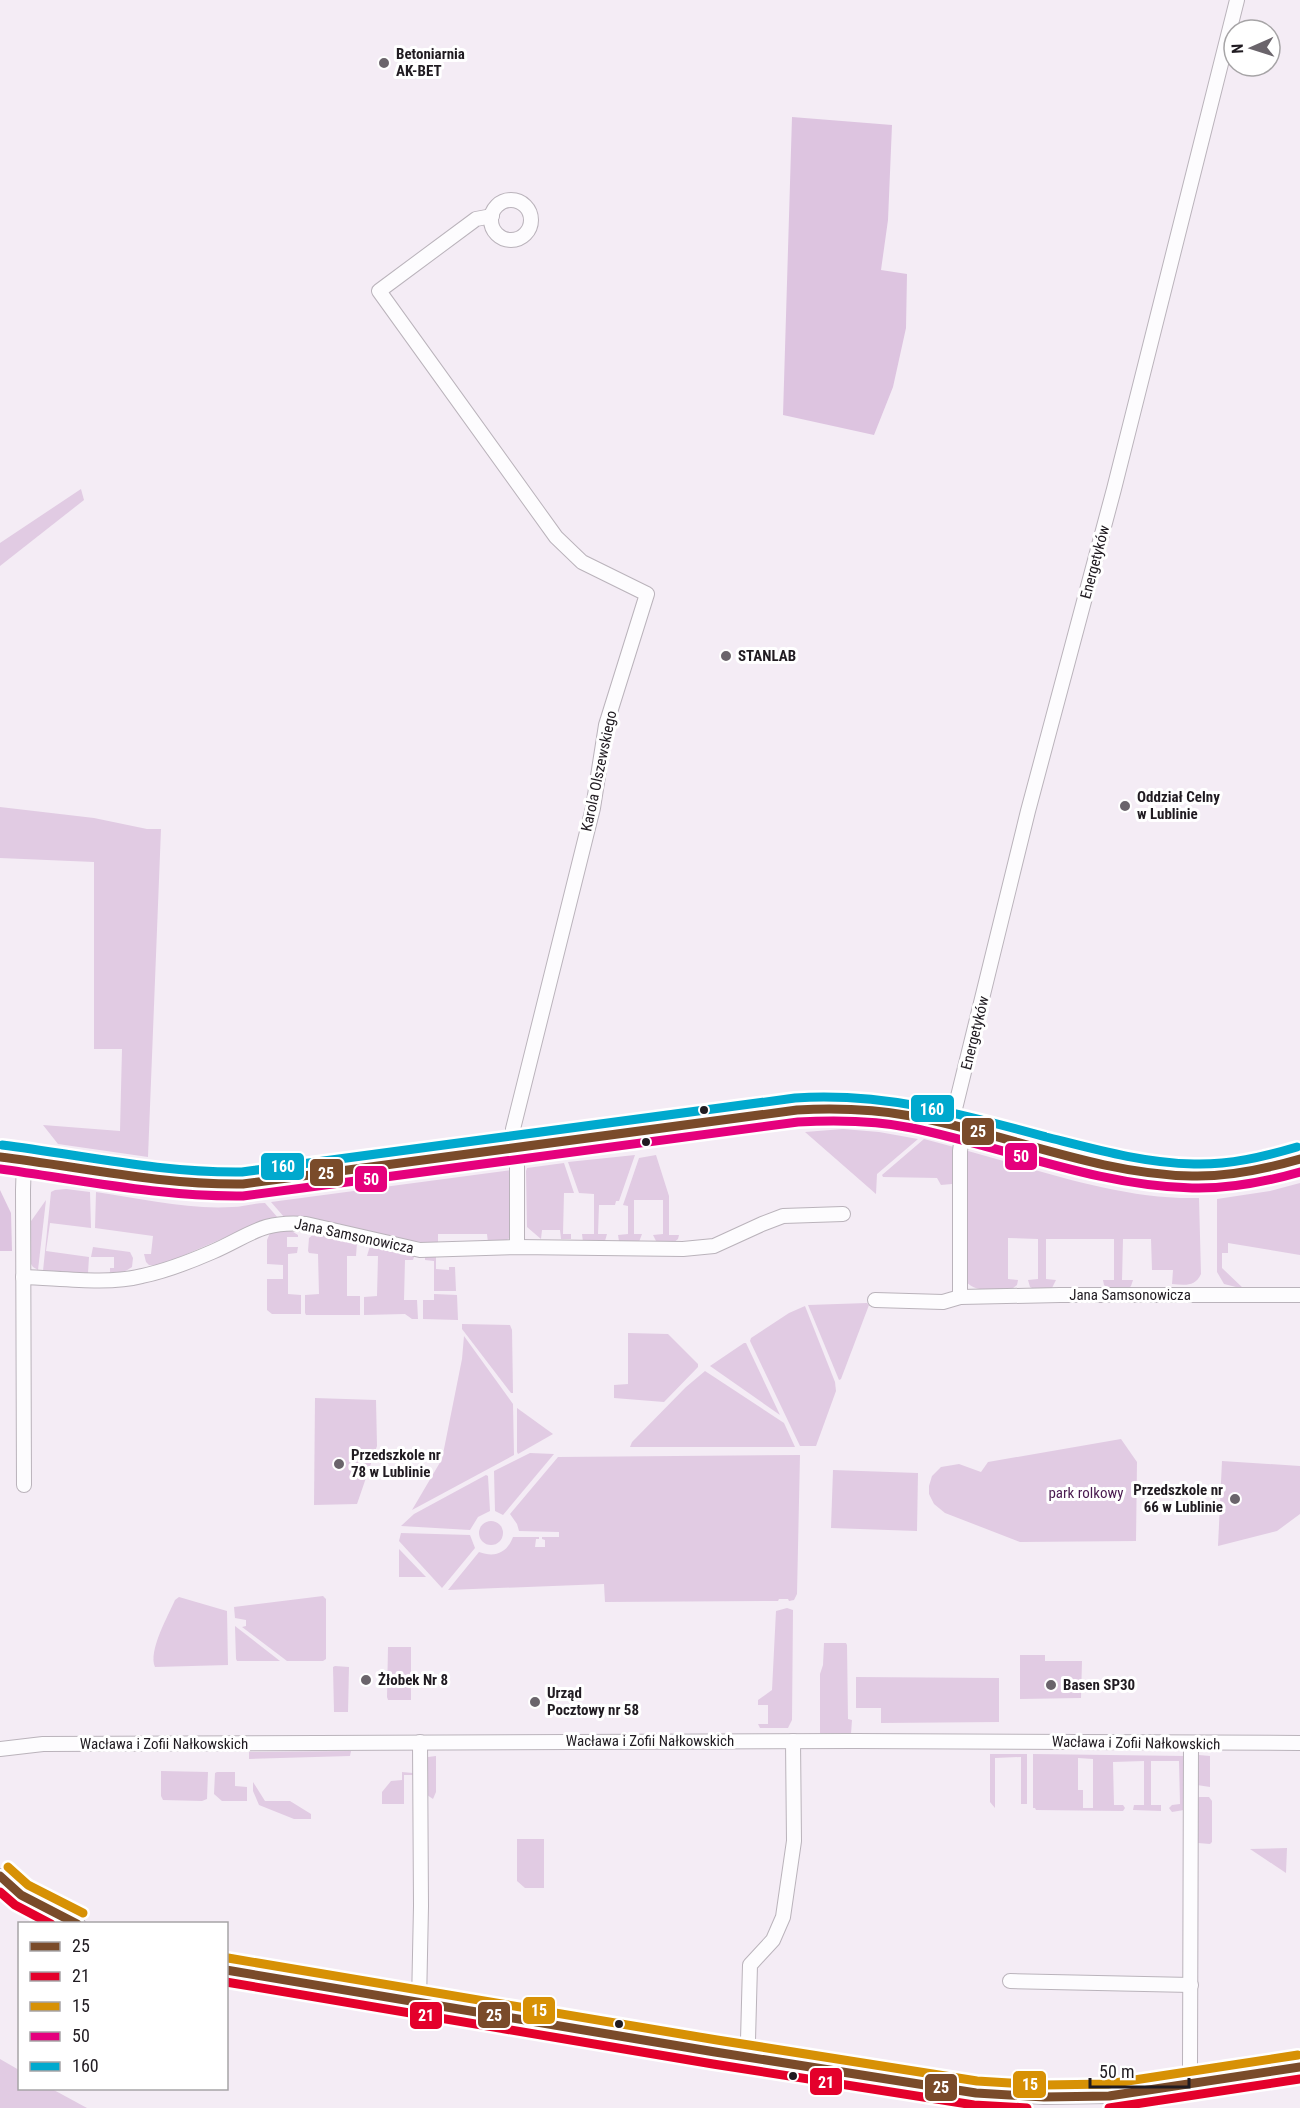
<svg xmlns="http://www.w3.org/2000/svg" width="1300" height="2108" font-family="'Roboto Condensed',sans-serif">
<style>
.green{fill:#e1cbe3;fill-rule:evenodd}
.forest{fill:#ddc4e0}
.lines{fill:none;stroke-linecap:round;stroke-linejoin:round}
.minor-casing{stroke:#bab3bb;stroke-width:16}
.minor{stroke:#fdfcfe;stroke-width:14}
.bus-1-casing{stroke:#fff;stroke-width:14}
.bus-2-casing{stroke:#fff;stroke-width:14}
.bus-3-casing{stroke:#fff;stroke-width:14}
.bus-4-casing{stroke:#fff;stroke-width:14}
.bus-5-casing{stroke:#fff;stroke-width:14}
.bus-1{stroke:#7a4b2a;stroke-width:9}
.bus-2{stroke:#e4002b;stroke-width:9}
.bus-3{stroke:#d79105;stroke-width:9}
.bus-4{stroke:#e5007d;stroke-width:9}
.bus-5{stroke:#00a9ce;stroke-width:9}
.poi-dot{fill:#6a646b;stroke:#fff;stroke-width:2}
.bus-dot{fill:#201b21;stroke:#fff;stroke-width:2}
.labels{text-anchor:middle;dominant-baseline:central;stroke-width:6;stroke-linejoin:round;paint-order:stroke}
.poi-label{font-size:15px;font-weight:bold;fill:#201b21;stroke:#fff;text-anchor:start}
.street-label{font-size:15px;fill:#201b21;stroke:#fff}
.park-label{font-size:15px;fill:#491a4f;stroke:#fff}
.line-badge{stroke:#fff;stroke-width:2}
.badge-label{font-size:16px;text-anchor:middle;font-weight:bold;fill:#fff}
</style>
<rect width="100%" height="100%" fill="#f4ecf5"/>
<g class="green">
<polygon points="81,489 84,500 0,566 0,543"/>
<polygon points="0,807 94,818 147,829 161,829 148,1157 58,1144 43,1125 120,1131 122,1049 94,1049 94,862 0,858"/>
<path d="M813 1092 878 1094 930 1103 929 1107C893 1099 857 1096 820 1098L816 1097Z"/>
<polygon points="678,1108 678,1110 658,1118 561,1130 562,1125"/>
<path d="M967 1112 1124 1152 1156 1157 1182 1159 1232 1156 1300 1141V1147C1269 1156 1238 1162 1206 1164 1132 1168 1046 1137 974 1119Z"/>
<polygon points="843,1129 879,1132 918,1139 877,1174 876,1194 805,1132"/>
<polygon points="499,1134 488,1141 410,1150 402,1147"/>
<polygon points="924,1139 954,1147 952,1184 941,1185 937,1178 883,1177 882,1175"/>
<path d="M978 1144 1121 1179 1165 1186 1189 1187 1196 1192C1123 1193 1043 1165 973 1147Z"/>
<polygon points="386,1149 384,1154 239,1173 202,1174 194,1168 243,1168"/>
<path d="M968 1151C1043 1171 1121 1200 1199 1198L1201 1274C1195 1287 1185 1285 1172 1284L1173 1270H1152L1151 1239H1123L1122 1280H1133L1131 1286 1128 1289H1109L1104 1285 1103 1280H1114V1239H1046V1279L1056 1280 1052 1288 1034 1289 1030 1287 1028 1280 1038 1279V1239L1008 1238V1279L1018 1280 1017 1285 1013 1288C995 1289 972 1295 963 1277L966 1154Z"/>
<polygon points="635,1155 619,1201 616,1201 615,1205 599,1205 598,1234 607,1234 605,1241 583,1242 582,1234 594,1234 594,1194 579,1193 568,1162"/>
<polygon points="656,1155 669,1196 669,1235 679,1235 678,1239 673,1243 657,1243 653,1235 663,1234 663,1200 634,1200 634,1234 642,1234 639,1242 622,1243 619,1241 618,1235 628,1234 628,1206 623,1205 639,1158"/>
<polygon points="501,1161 509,1165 231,1203 245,1194"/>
<polygon points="564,1163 574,1193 564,1193 563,1234 571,1234 571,1239 561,1239 560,1230 542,1230 541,1239 527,1227 526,1171 527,1168"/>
<path d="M511 1170V1237L504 1242 488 1243 487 1234H438V1243C386 1242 336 1222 284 1217L271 1202Z"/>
<polygon points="1300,1171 1300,1176 1271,1184 1222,1191 1230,1185 1264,1180"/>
<polygon points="63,1178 190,1195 236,1196 230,1199 176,1196 62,1181"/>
<polygon points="1300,1183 1300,1255 1228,1243 1228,1253 1222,1253 1222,1268 1244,1289 1224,1284 1217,1272 1217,1199 1270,1191"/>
<polygon points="66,1189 90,1192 91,1228 50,1223 46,1251 89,1257 88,1273 43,1271 51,1192 55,1190"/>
<path d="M96 1192C138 1198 190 1210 232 1207 243 1207 254 1203 265 1203L279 1219 265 1220 159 1266 149 1265 146 1262 144 1254H151L153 1236 95 1228Z"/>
<polygon points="46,1200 38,1270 33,1267 29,1261 29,1224"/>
<polygon points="286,1230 290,1230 298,1235 298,1237 287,1237 287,1247 298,1247 297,1253 288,1254 288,1294 301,1295 301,1314 272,1314 267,1310 267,1279 283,1279 283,1265 267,1264 267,1240 270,1233"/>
<polygon points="315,1233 357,1243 356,1256 347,1256 347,1296 360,1296 360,1315 306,1315 305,1313 305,1295 319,1294 318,1254 309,1253 308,1251 309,1238"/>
<polygon points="370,1246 413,1254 414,1257 413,1260 405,1260 404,1300 417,1300 418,1319 412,1319 405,1314 364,1315 364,1297 377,1296 378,1256 367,1256"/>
<polygon points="93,1247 130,1252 133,1258 132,1267 124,1272 110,1272 110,1268 114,1268 114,1257 91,1257"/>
<polygon points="436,1254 436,1269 449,1270 449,1267 455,1267 456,1291 434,1291 434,1261 425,1260 425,1256"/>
<polygon points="434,1294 457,1295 458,1320 423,1319 423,1300 434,1300"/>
<polygon points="867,1303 869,1305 841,1379 839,1380 808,1305"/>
<polygon points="805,1306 835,1382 836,1391 816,1446 800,1446 750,1341 751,1338 789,1313"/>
<polygon points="462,1324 510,1325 512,1330 513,1393 511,1393 462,1329"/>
<polygon points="628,1333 668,1334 698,1364 698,1367 664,1402 614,1398 614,1385 628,1384"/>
<polygon points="464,1336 513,1404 514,1455 412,1510 442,1459 462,1359"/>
<polygon points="744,1343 746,1343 780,1415 710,1366"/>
<polygon points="705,1371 784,1423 795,1447 630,1447 632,1442 686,1387"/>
<polygon points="315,1398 376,1400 377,1446 357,1504 314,1505"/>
<polygon points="517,1408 553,1434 518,1454 517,1452"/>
<polygon points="1121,1439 1137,1462 1136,1541 1020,1542 945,1513 934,1504 929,1494 929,1486 932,1476 941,1467 959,1464 981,1472 988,1462"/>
<polygon points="530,1453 554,1454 503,1515 495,1511 494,1471"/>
<path d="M800 1455 797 1594 794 1600 789 1601 788 1599H779L778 1601 605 1602 604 1584 448 1590 479 1552C495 1558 507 1553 513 1537H539V1539H536L535 1547H545V1540L542 1539V1537H559V1532L519 1531 517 1524 510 1514 558 1457Z"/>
<polygon points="1222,1461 1300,1466 1300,1514 1277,1531 1218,1546"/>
<polygon points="833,1470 918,1473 917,1531 831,1528"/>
<polygon points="486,1475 488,1476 490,1511 478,1517 470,1530 401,1526 414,1514"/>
<circle cx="491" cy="1533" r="12"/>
<polygon points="401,1533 470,1535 475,1548 442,1588 399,1541"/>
<polygon points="399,1549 426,1577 399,1577"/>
<polygon points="323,1596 326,1599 326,1659 323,1661 287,1661 242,1627 246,1626 246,1620 235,1618 234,1607"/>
<path d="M179 1597 227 1611 228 1665 155 1667C148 1651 168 1616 175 1600Z"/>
<polygon points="787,1608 793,1610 792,1720 788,1728 760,1728 758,1724 768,1724 768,1705 758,1705 758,1700 772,1690 776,1611"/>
<polygon points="235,1626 280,1661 237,1661 236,1659"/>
<polygon points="824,1643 846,1643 847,1645 848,1719 852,1720 851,1734 820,1733 820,1674 823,1665"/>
<polygon points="388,1647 411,1647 411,1700 388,1700 387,1697"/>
<polygon points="1020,1655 1045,1655 1045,1661 1082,1661 1081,1698 1020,1699"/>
<polygon points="335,1666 349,1667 348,1712 334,1712 333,1667"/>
<polygon points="856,1677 999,1678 999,1722 881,1723 881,1708 856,1708"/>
<polygon points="351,1751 350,1756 249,1759 249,1752"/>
<polygon points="990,1754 1027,1754 1027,1804 1021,1804 1021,1757 995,1758 995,1808 990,1802"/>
<path d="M1033 1754 1185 1756 1184 1810 1172 1812 1169 1808 1172 1805 1180 1804 1179 1761H1151V1805H1161V1811L1133 1810 1134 1805H1144V1761L1113 1762 1114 1805H1123L1125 1808 1123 1811 1036 1810 1035 1808H1033ZM1078 1758 1093 1759V1808H1083V1790H1078Z"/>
<polygon points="1199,1755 1210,1756 1210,1787 1197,1785"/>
<polygon points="436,1756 436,1792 433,1799 427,1795 427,1760 428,1757"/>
<polygon points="161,1771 208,1772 207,1799 202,1801 163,1800 161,1796"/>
<polygon points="217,1772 235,1772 235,1786 247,1787 247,1801 222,1801 214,1794 215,1773"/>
<polygon points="402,1772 413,1773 413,1775 404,1775 404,1804 382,1804 382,1792 391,1781 402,1780"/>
<polygon points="253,1782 265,1801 290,1801 311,1814 311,1819 294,1819 259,1805 253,1791"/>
<polygon points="1199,1797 1209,1797 1212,1801 1212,1842 1210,1844 1198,1843 1197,1800"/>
<polygon points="517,1839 544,1839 544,1888 525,1888 517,1881"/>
<polygon points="1287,1848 1286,1873 1250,1849"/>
<polygon points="0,2059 19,2070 20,2088 52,2089 87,2108 0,2108"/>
</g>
<g class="forest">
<polygon points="792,117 892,125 888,220 881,270 907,274 906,328 893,387 874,435 783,415"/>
<polygon points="0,1190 11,1213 12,1251 0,1251"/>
</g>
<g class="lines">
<g class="minor-casing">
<g id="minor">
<circle cx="511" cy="220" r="20"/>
<polyline points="492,216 476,219 379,291 556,537 582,562 647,594 606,725 593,808 513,1129 517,1167 517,1247"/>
<polyline points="951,1125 1028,811 1114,489 1237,0"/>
<path d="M0 1157C81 1166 161 1188 243 1184L797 1110C837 1107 875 1109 913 1116 963 1127 1012 1140 1061 1153 1103 1164 1147 1175 1192 1176 1228 1177 1265 1170 1300 1159"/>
<path d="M23 1277C59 1278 108 1285 142 1276 166 1271 189 1262 212 1252 249 1236 262 1220 306 1224L420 1250 517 1247 683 1249 714 1246 762 1224 783 1216 843 1214"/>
<polyline points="960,1297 960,1151 963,1128"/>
<polyline points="875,1300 943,1302 960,1297 1060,1295 1300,1295"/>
<polyline points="24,1485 23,1190 24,1160"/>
<polyline points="1191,1743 1190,2069 1193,2085"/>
<polyline points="0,1749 43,1744 854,1741 1300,1743"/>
<polyline points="0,1876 21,1895 78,1924"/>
<polyline points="226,1970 715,2052 976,2093 1044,2097 1109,2096 1300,2067"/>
<polyline points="1010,1981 1191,1985"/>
<polyline points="419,2003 421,1906 420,1742"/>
<polyline points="745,2056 748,2040 750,1965 773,1940 783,1917 794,1841 793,1741"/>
</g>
</g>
<use href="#minor" class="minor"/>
<g class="bus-1-casing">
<g id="bus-1">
<path d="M0 1157C81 1167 161 1185 243 1184L797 1110C835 1108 873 1109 911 1116 1005 1133 1096 1174 1192 1176 1229 1177 1265 1169 1300 1159"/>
<polyline points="0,1876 21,1895 77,1924"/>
<polyline points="226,1970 715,2052 976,2093 1044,2097 1109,2096 1300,2067"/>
</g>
</g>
<g class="bus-2-casing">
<g id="bus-2">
<polyline points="0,1892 15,1905 51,1924"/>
<polyline points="226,1982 713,2064 974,2105 1027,2108"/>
<polyline points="1109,2108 1300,2079"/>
</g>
</g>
<g class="bus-3-casing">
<g id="bus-3">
<polyline points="8,1867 28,1885 83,1913"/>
<polyline points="228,1958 717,2040 977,2081 1044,2085 1108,2084 1298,2055"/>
</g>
</g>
<g class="bus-4-casing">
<path id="bus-4" d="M0 1169C81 1180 161 1197 243 1196L798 1122C836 1120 874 1120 912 1128 1004 1147 1098 1186 1192 1188 1229 1189 1265 1182 1300 1172"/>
</g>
<g class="bus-5-casing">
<path id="bus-5" d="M2 1145C82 1155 161 1173 242 1172L795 1098C883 1092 962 1114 1046 1137 1094 1149 1143 1163 1194 1164 1229 1165 1263 1157 1297 1147"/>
</g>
<use href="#bus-1" class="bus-1"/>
<use href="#bus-2" class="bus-2"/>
<use href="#bus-3" class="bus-3"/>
<use href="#bus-4" class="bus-4"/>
<use href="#bus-5" class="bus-5"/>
</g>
<g class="poi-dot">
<circle cx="384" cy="63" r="6"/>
<circle cx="726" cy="656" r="6"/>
<circle cx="1125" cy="806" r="6"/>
<circle cx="339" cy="1464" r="6"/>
<circle cx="1235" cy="1499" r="6"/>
<circle cx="366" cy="1680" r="6"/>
<circle cx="1051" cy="1685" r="6"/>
<circle cx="535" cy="1702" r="6"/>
</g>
<g class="bus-dot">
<circle cx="704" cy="1110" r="5"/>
<circle cx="646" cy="1142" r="5"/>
<circle cx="619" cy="2024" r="5"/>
<circle cx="793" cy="2076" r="5"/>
</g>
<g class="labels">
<g class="poi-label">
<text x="396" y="54">Betoniarnia<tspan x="396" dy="17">AK-BET</tspan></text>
<text x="738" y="656">STANLAB</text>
<text x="1137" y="797">Oddział Celny<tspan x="1137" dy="17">w Lublinie</tspan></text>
<text x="351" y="1455">Przedszkole nr<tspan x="351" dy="17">78 w Lublinie</tspan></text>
<text x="1223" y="1490" text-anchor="end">Przedszkole nr<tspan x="1223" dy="17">66 w Lublinie</tspan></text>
<text x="378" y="1680">Żłobek Nr 8</text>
<text x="1063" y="1685">Basen SP30</text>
<text x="547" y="1693">Urząd<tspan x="547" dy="17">Pocztowy nr 58</tspan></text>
</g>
<g class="street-label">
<text transform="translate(1095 562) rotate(-75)">Energetyków</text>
<text transform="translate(599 771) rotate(-78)">Karola Olszewskiego</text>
<text transform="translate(975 1033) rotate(-76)">Energetyków</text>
<text transform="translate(354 1236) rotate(12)">Jana Samsonowicza</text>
<text x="1130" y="1295">Jana Samsonowicza</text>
<text x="650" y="1741">Wacława i Zofii Nałkowskich</text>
<text transform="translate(1136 1743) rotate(1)">Wacława i Zofii Nałkowskich</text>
<text x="164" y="1744">Wacława i Zofii Nałkowskich</text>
</g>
<g class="park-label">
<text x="1086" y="1493">park rolkowy</text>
</g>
</g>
<g class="line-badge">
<rect x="910" y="1094" width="45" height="29" rx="6" fill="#00a9ce"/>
<rect x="961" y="1117" width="34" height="29" rx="6" fill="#7a4b2a"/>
<rect x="1004" y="1142" width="34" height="29" rx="6" fill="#e5007d"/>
<rect x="260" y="1152" width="45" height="29" rx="6" fill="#00a9ce"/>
<rect x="309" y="1158" width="35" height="29" rx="6" fill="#7a4b2a"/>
<rect x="354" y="1165" width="34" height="28" rx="6" fill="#e5007d"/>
<rect x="522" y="1996" width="34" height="29" rx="6" fill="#d79105"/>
<rect x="477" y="2001" width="34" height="28" rx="6" fill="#7a4b2a"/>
<rect x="409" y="2001" width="34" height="29" rx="6" fill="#e4002b"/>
<rect x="809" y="2067" width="34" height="29" rx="6" fill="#e4002b"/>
<rect x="1012" y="2070" width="35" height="29" rx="6" fill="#d79105"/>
<rect x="924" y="2073" width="34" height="29" rx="6" fill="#7a4b2a"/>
</g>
<g class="badge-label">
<text x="932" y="1115">160</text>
<text x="978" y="1137">25</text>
<text x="1021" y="1162">50</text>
<text x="283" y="1172">160</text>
<text x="326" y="1179">25</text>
<text x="371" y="1185">50</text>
<text x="539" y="2016">15</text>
<text x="494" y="2021">25</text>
<text x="426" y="2021">21</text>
<text x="826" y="2088">21</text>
<text x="1030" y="2090">15</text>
<text x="941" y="2093">25</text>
</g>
<rect x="18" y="1922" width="210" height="168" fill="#ffffff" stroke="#a6a4a6" stroke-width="1.5"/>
<rect x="30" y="1942" width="30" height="9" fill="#7a4b2a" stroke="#a6a4a6" stroke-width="1.5"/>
<text x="72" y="1952" font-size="18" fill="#201b21">25</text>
<rect x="30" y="1972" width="30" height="9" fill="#e4002b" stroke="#a6a4a6" stroke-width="1.5"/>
<text x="72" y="1982" font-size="18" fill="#201b21">21</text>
<rect x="30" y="2002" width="30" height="9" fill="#d79105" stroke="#a6a4a6" stroke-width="1.5"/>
<text x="72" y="2012" font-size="18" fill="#201b21">15</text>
<rect x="30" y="2032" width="30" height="9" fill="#e5007d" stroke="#a6a4a6" stroke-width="1.5"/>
<text x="72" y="2042" font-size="18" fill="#201b21">50</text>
<rect x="30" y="2062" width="30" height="9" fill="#00a9ce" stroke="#a6a4a6" stroke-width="1.5"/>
<text x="72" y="2072" font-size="18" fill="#201b21">160</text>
<g transform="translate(1252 48) rotate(267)"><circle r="28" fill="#ffffff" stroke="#a6a4a6" stroke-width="1.5"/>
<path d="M0-4.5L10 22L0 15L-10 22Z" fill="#6a646b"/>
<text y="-9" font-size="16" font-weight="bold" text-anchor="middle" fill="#201b21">N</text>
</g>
<path d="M1090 2078v9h99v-9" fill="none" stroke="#201b21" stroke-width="3"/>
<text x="1099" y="2078" font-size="18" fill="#201b21" stroke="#ffffff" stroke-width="4.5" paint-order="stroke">50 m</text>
</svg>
